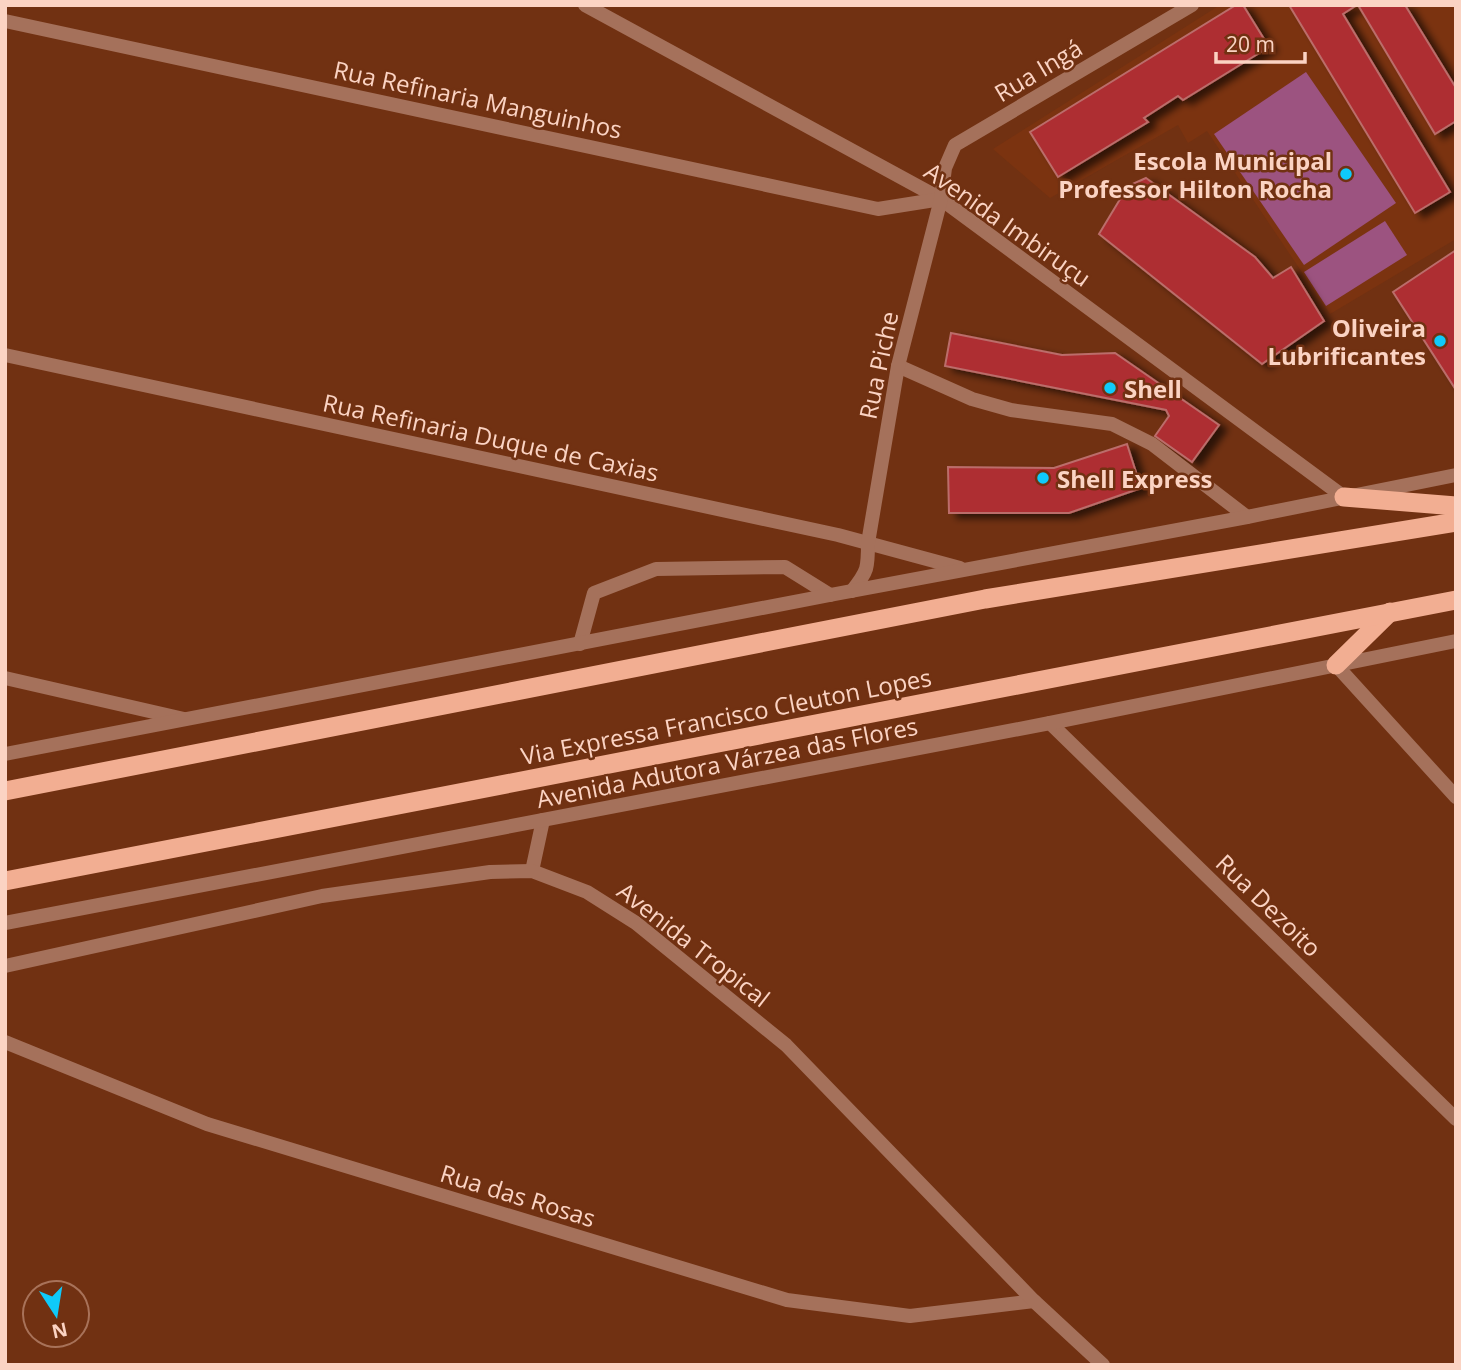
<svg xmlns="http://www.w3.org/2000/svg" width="1461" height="1370" font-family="'Open Sans',sans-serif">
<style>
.built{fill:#7b3310}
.green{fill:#9c5380}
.building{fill:#ae2d33;stroke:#bb6d6a;stroke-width:2;filter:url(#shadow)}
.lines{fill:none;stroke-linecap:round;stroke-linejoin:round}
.service{stroke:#a5715b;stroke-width:14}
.minor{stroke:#a5715b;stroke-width:14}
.tertiary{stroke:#a5715b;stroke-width:14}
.trunk{stroke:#f2ae92;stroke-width:19}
.poi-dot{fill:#0fcafa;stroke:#713112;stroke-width:2.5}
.labels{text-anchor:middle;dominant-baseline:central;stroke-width:5;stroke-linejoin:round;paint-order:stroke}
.street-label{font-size:24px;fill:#fbd3c3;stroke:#713112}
.poi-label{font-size:24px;font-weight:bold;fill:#fbd3c3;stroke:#713112;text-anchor:end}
</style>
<defs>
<filter id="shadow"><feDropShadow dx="8" dy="4.5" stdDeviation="3.5" flood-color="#0009"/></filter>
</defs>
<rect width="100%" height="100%" fill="#713112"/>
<polygon class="built" points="1220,5 1456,5 1456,239 1330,314 1207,131 1188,143 1178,125 1050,198 993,149"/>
<g class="green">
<polygon points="1306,72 1396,203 1304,265 1214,134"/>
<polygon points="1385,221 1407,255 1326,306 1304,272"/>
</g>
<g class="building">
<polygon points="1236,5 1243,5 1269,47 1183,100 1178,96 1144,118 1148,122 1058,177 1030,132"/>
<polygon points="1289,5 1357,5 1343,14 1450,192 1415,213"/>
<polygon points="1358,5 1405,5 1456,88 1456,121 1435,134"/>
<polygon points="1146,178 1255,257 1273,278 1291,267 1324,321 1262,364 1099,234 1128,186"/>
<polygon points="1456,250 1456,390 1393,292"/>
<polygon points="951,333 1062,355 1115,353 1219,425 1192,462 1155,436 1169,416 1166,410 945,366"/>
<polygon points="1127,444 1141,488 1069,513 949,513 948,467 1054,468"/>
</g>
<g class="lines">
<g class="service">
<polyline points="898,366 972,399 1011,410 1112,424 1152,444 1247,517"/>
<polyline points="580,644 594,593 656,569 785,567 830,595"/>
</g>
<g class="minor">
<polyline points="1336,665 1456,797"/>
<polyline points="5,678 184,719"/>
<polyline points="1050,723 1456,1119"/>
<polyline points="5,1042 207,1124 787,1300 910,1316 1034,1301"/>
</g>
<g class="tertiary">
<polyline points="585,5 941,199 1344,497"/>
<polyline points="5,21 878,209 941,199"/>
<polyline points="5,355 838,535 960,568"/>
<path d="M852 591C868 571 868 568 868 543L898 366 941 199 945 168 955 145 1192 5"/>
<polyline points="5,754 830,595 1247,517 1456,475"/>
<polyline points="532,871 543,820"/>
<polyline points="5,923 1050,723 1456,641"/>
<polyline points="5,966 322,896 490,872 532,871 587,892 636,923 786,1045 1034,1301 1103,1365"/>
</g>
<g class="trunk">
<polyline points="1344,497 1456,506"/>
<polyline points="1336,665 1390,612"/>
<polyline points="5,791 985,599 1456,522"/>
<polyline points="5,881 1456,600"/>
</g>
</g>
<g class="poi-dot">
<circle cx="1346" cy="174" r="7"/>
<circle cx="1440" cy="341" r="7"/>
<circle cx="1110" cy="388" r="7"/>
<circle cx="1043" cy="478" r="7"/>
</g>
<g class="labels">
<g class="street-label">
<text transform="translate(1038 70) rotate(-31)">Rua Ingá</text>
<text transform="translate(478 99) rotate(12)">Rua Refinaria Manguinhos</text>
<text transform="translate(1008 224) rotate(35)">Avenida Imbiruçu</text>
<text transform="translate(878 365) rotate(-78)">Rua Piche</text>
<text transform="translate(491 437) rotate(12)">Rua Refinaria Duque de Caxias</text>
<text transform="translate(726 716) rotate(-11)">Via Expressa Francisco Cleuton Lopes</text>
<text transform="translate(727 762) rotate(-11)">Avenida Adutora Várzea das Flores</text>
<text transform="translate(1269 905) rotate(44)">Rua Dezoito</text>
<text transform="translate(694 944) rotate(38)">Avenida Tropical</text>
<text transform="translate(518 1195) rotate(17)">Rua das Rosas</text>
</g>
<g class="poi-label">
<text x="1332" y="160">Escola Municipal<tspan x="1332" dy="28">Professor Hilton Rocha</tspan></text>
<text x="1426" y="327">Oliveira<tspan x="1426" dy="28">Lubrificantes</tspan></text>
<text x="1124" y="388" text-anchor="start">Shell</text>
<text x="1057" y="478" text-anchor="start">Shell Express</text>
</g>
</g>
<rect width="1461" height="1370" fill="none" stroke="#fbd3c3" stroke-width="14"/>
<g transform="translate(56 1314) rotate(168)"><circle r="33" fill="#713112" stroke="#a87259" stroke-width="2"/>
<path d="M0-5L12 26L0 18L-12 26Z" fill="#0fcafa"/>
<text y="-10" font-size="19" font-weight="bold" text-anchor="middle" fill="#fbd3c3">N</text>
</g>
<path d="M1216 52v10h89v-10" fill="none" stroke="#fbd3c3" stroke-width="3.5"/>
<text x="1226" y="52" font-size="21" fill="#fbd3c3" stroke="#713112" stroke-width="5" paint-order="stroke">20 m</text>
</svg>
